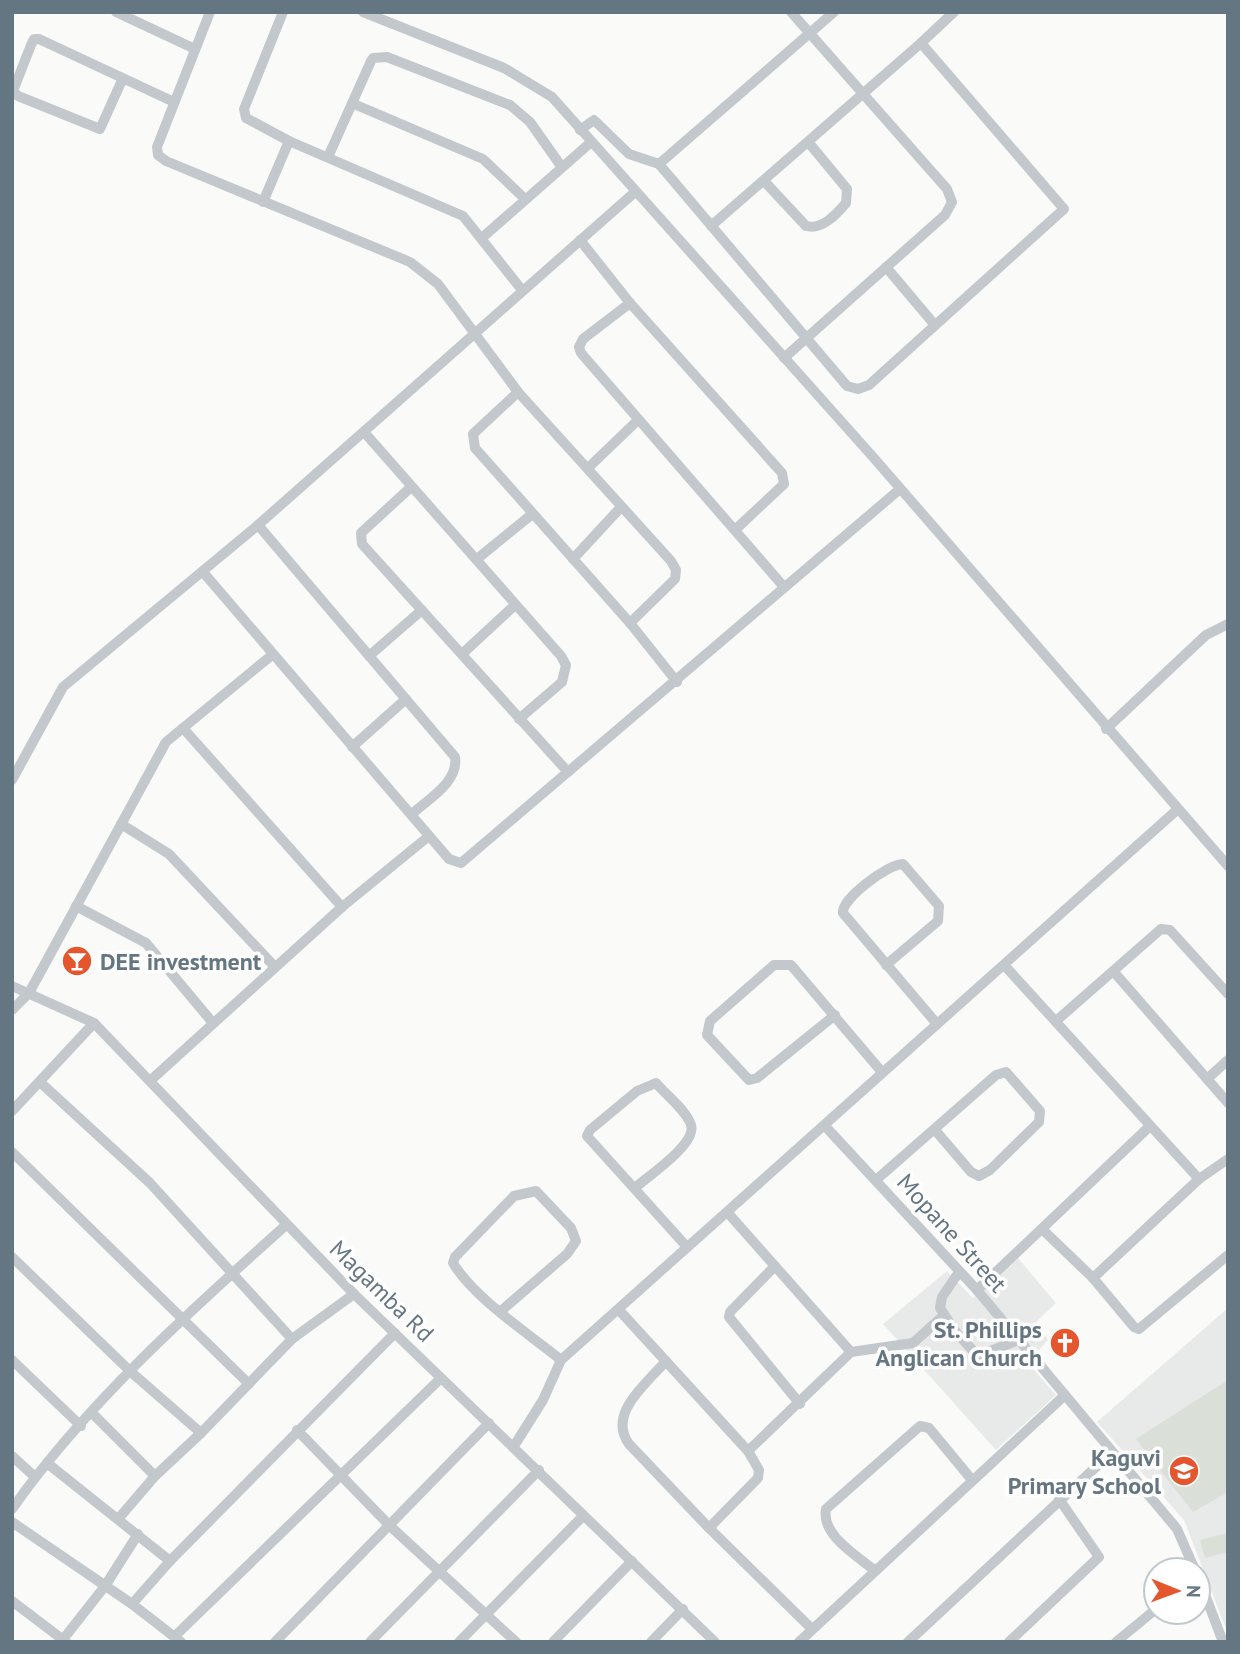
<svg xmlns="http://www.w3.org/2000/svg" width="1240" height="1654" font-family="'PT Sans',sans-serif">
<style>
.built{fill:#e8e9e9}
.green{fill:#dadfd7}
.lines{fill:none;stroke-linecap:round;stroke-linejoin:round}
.minor{stroke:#c3c8cc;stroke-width:10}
.labels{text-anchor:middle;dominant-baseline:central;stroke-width:7;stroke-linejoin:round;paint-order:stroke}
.poi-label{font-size:24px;font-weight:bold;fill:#657683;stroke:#fff;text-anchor:end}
.street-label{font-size:24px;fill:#657683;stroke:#fff}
</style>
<rect width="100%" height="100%" fill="#fafaf8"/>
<g class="built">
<polygon points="1017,1257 1056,1303 1037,1321 1048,1340 1027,1362 1056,1395 996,1450 883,1324 947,1271 973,1298"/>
<polygon points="1228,1308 1228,1634 1184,1520 1097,1422"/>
</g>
<g class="green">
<polygon points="1228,1380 1228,1492 1193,1512 1136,1439"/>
<polygon points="1228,1533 1228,1552 1205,1558 1200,1540"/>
</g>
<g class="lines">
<g class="minor">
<polyline points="116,12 195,49"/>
<polyline points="210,12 157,147 158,155 166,161 410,262 438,284 518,392 671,561 676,570 675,579 630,623"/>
<polyline points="283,12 244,109 246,118 289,141 463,216 522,290"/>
<polyline points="363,12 504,68 552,97 873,457 1228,866"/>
<polyline points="921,43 954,12"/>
<polyline points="123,78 100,129 18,96 13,91 31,45 34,39 39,39 174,102"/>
<polyline points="354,104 483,159 524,198"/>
<polyline points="580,130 594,120 629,154 659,164"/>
<polyline points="328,157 371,61 373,58 387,57 510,105 530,122 561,166"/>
<path d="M764 181 806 226C822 230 836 215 846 203L847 189 809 143"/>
<polyline points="263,202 289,141"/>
<polyline points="711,226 921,43 1064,209 869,385 858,389 847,386 659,164 834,12"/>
<polyline points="483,237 590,143"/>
<polyline points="580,240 630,303 782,473 784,484 736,529"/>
<polyline points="886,267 934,324"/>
<polyline points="630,303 583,339 579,347 581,353 784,587"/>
<polyline points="784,358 945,215 952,202 947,189 791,12"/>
<polyline points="518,392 473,434 475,448 630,623 677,682"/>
<polyline points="364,432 561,656 566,665 562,682 519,719"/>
<polyline points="588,468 638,420"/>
<polyline points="410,488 361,533 362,544 568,772"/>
<path d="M258 525 455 757C459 782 428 799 412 814"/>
<polyline points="477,559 531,515"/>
<polyline points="573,559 621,507"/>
<polyline points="203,572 449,859 461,863 900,489"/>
<polyline points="462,654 515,605"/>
<polyline points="369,656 422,610"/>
<polyline points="183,728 342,907"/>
<polyline points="1106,729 1206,635 1228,624"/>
<polyline points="352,747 406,699"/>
<polyline points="12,780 63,687 258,525 635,192"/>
<polyline points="121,824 169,854 275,967"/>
<polyline points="76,906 146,943 213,1023"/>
<path d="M886 965 938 921 939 906 903 864C888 864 841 899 843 913L937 1024"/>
<polyline points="1005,966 1199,1179 1093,1278 1042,1229"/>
<polyline points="1114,972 1228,1103"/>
<polyline points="12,986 94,1023 354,1294 715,1642"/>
<polyline points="12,1010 29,993 166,742 272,655"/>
<polyline points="835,1015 757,1078 749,1080 707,1035 710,1021 774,965 791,965 881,1071"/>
<polyline points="1056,1021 1161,929 1170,930 1228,994"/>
<polyline points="1207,1079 1228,1060"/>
<polyline points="151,1080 342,907 429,836"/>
<polyline points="41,1083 150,1183 292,1339"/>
<polyline points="12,1111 94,1023"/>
<polyline points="825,1126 977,1290 1065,1395 1177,1529 1195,1570"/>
<polyline points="12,1152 249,1384"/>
<polyline points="1199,1179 1228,1159"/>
<polyline points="876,1180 996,1075 1006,1072 1040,1111 1039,1122 990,1170 979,1176 971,1172 935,1130"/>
<path d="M635 1188C648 1176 697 1144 691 1125 687 1111 666 1095 656 1083L637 1091 590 1130 587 1136 687 1247"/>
<polyline points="728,1213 851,1352"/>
<polyline points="12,1257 131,1372 201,1433"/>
<polyline points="775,1266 730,1312 729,1317 800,1404"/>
<polyline points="959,1272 942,1297 940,1308 955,1331 978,1356 1016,1341"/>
<polyline points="1093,1278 1134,1327 1139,1329 1228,1255"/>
<polyline points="977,1290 1150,1126"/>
<polyline points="619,1310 748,1451 759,1470 758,1478 709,1528 812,1629"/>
<path d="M501 1311 567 1254 576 1241 571 1228 536 1191 514 1196 455 1257 453 1263C475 1299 528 1333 561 1360"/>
<polyline points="12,1360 81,1426"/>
<path d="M666 1361C646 1384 607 1414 629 1444L709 1528"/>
<polyline points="92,1413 155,1476"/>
<polyline points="297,1430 389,1525 516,1642"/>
<polyline points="514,1446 543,1400 561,1360 1178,809"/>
<polyline points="748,1451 851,1352 913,1343 943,1316"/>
<polyline points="12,1456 35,1477"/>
<polyline points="47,1463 170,1561"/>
<path d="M12 1509C86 1404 191 1310 286 1225"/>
<polyline points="119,1518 155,1476 201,1433 292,1339 354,1294"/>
<polyline points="12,1522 132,1604 181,1642"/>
<path d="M874 1570C856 1555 821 1535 826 1509L920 1426 929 1428 972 1480"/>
<polyline points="1198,1576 1223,1642"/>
<polyline points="12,1601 66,1642"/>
<polyline points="132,1604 170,1561 395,1333"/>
<polyline points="175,1636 441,1378"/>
<polyline points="61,1642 105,1586 138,1534"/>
<polyline points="275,1642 489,1423"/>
<polyline points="370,1642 539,1470"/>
<polyline points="459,1642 583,1516"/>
<polyline points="553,1642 632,1561"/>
<polyline points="651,1642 683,1609"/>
<polyline points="799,1642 1065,1395"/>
<polyline points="908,1642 1111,1453"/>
<polyline points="1009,1642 1099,1557 1059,1499"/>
<polyline points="1116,1642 1156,1609"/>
</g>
</g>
<defs>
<g id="bar-disc" transform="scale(1.575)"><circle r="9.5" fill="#e4572e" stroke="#fff"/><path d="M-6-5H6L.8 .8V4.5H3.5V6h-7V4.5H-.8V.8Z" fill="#fff"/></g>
<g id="church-disc" transform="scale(1.575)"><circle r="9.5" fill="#e4572e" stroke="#fff"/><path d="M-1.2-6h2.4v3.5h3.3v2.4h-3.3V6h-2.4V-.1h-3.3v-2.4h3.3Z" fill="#fff"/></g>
<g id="school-disc" transform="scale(1.575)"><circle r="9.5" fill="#e4572e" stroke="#fff"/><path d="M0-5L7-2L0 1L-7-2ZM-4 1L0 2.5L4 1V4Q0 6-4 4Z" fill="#fff"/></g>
</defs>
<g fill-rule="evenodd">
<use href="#bar-disc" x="77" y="961"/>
<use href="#church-disc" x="1065" y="1343"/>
<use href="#school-disc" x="1184" y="1471"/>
</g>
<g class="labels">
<g class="poi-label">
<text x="100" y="961" text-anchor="start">DEE investment</text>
<text x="1042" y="1329">St. Phillips<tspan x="1042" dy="28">Anglican Church</tspan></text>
<text x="1161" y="1457">Kaguvi<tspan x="1161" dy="28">Primary School</tspan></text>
</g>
<g class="street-label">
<text transform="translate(952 1233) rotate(48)">Mopane Street</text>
<text transform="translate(382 1291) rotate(44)">Magamba Rd</text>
</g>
</g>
<rect width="1240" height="1654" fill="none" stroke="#657683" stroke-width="28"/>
<g transform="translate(1177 1591) rotate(91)"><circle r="33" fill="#ffffff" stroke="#c1c8cd" stroke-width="2"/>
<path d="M0-5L12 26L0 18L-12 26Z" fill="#e4572e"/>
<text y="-10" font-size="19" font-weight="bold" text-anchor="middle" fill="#657683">N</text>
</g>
</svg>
